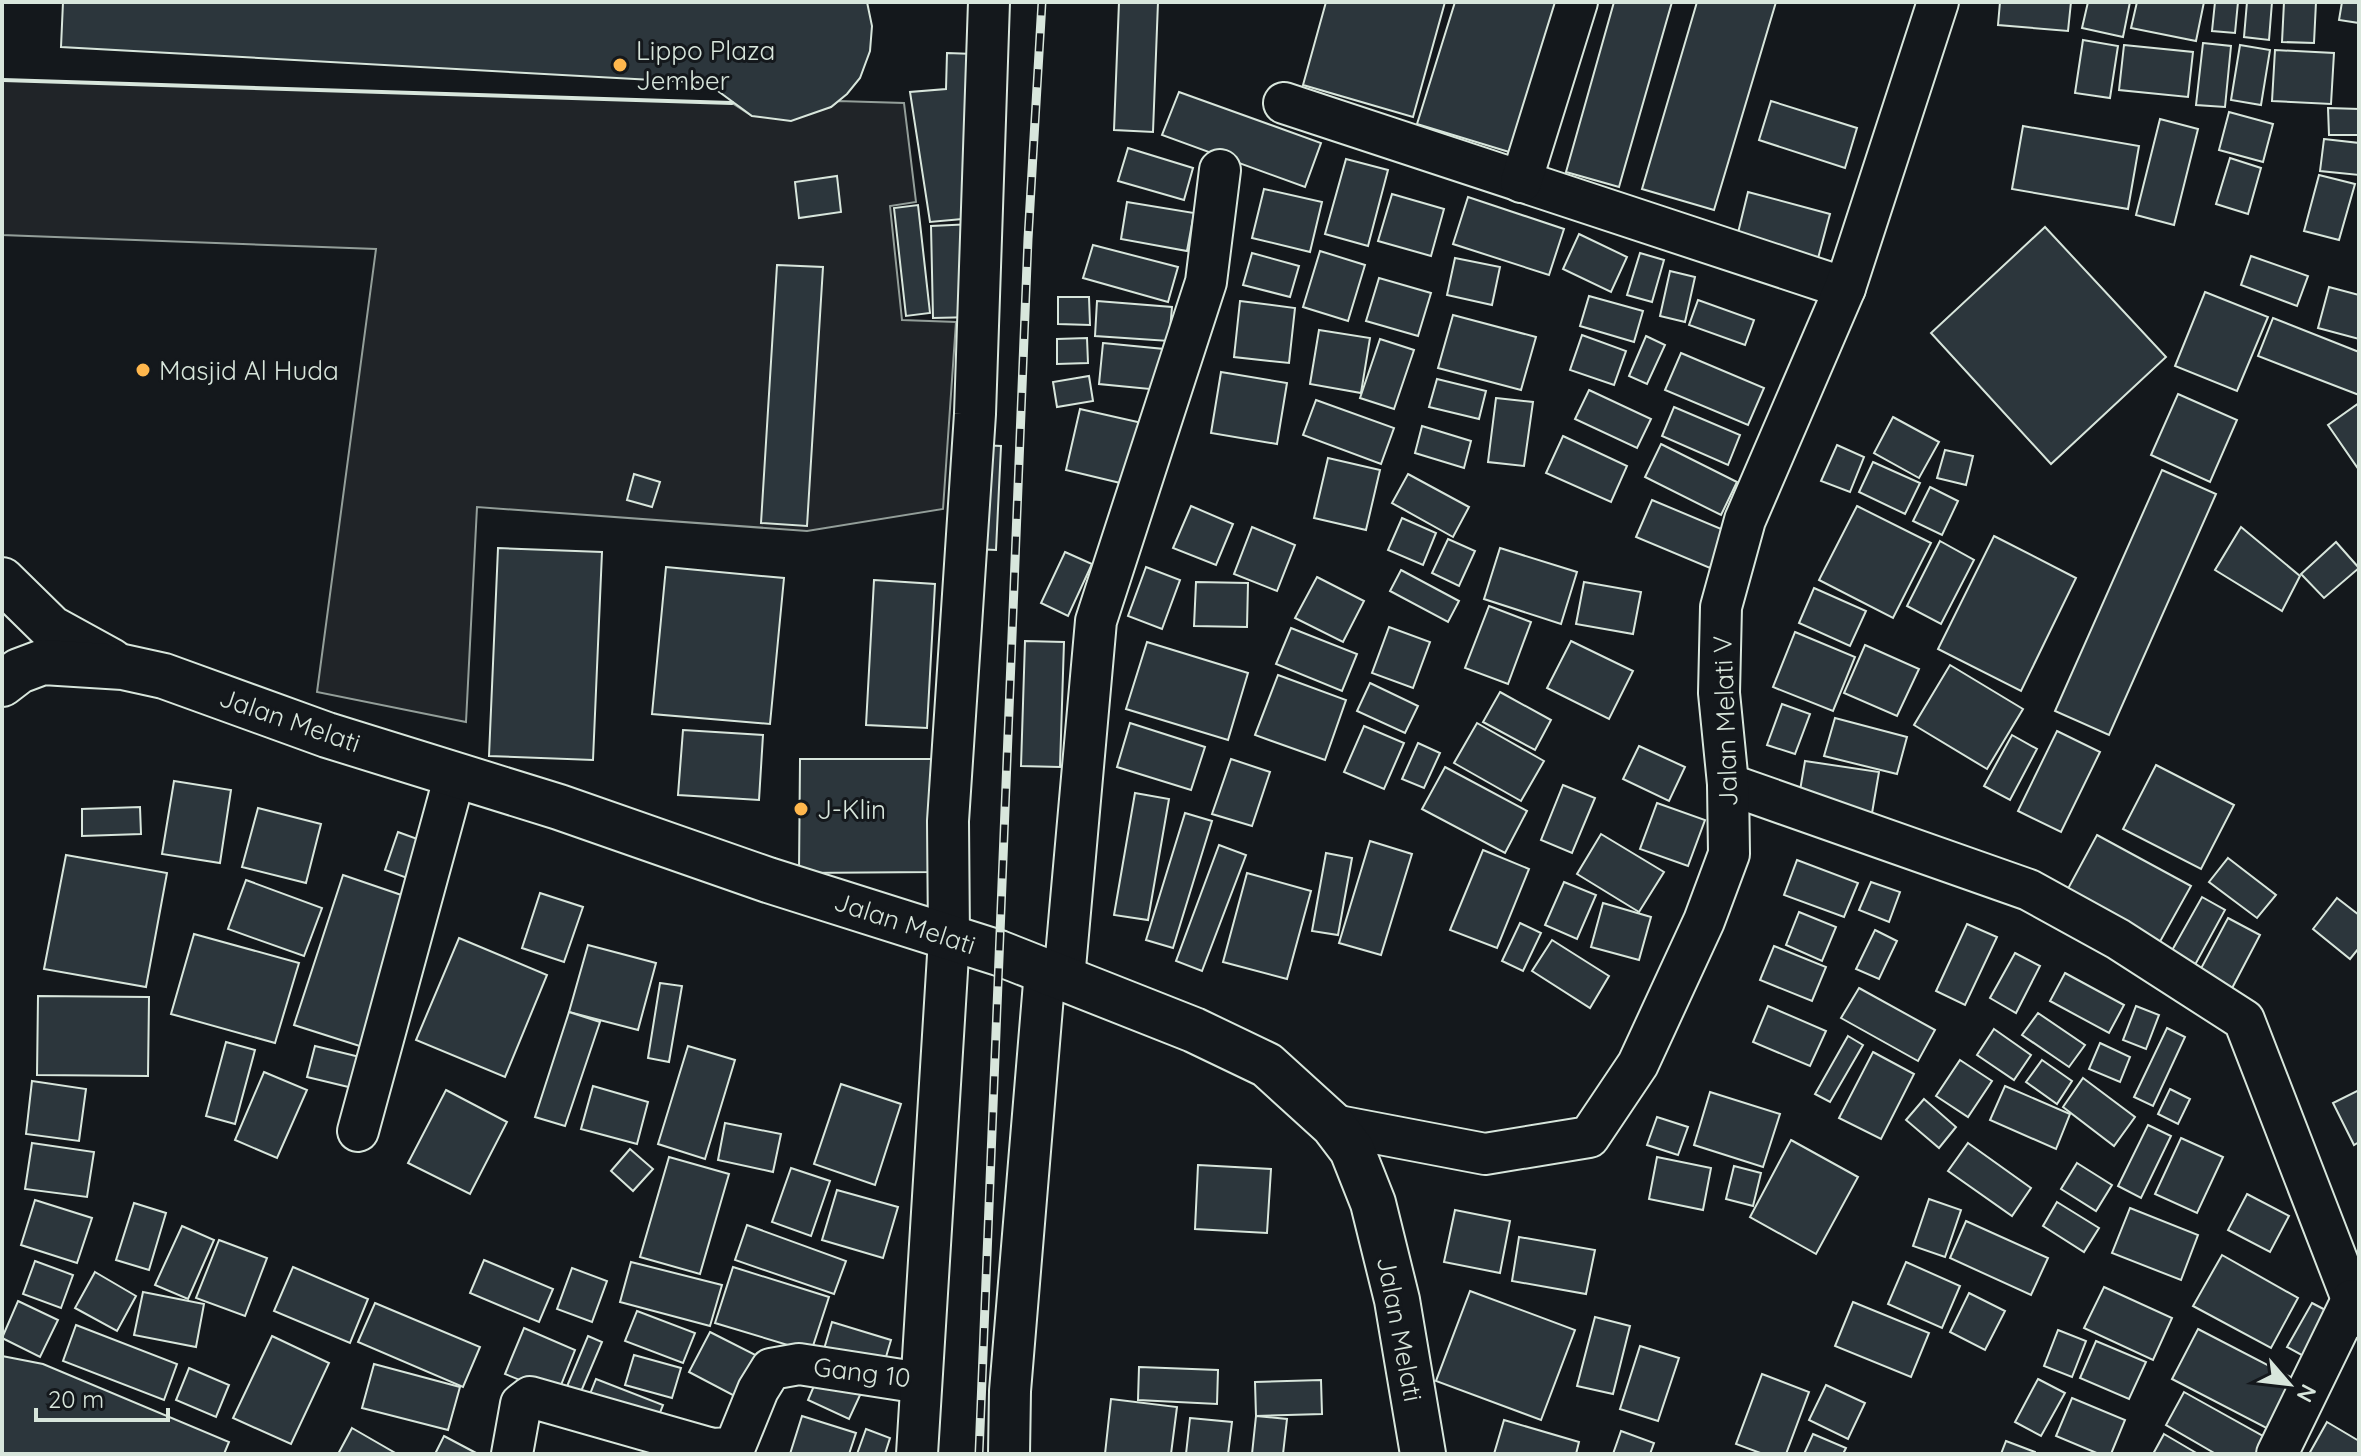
<svg xmlns="http://www.w3.org/2000/svg" width="2361" height="1456" font-family="Quicksand,sans-serif">
<style>
.green{fill:#202428;stroke:#939e99;stroke-width:2}
.building{fill:#2c363c;stroke:#d8e6dc;stroke-width:2}
.lines{fill:none;stroke-linecap:round;stroke-linejoin:round}
.minor-casing{stroke:#d8e6dc;stroke-width:44}
.secondary-casing{stroke:#d8e6dc;stroke-width:48}
.minor{stroke:#14181c;stroke-width:40}
.secondary{stroke:#14181c;stroke-width:44}
.rail-casing{stroke:#d8e6dc;stroke-width:9}
.rail{stroke:#14181c;stroke-width:6;stroke-dasharray:18;stroke-linecap:butt}
.wall{stroke:#d8e6dc;stroke-width:4}
.poi-dot{fill:#ffb74d;stroke:#14181c;stroke-width:3}
.labels{text-anchor:middle;dominant-baseline:central;stroke-width:6;stroke-linejoin:round;paint-order:stroke}
.poi-label{font-size:26px;fill:#d8e6dc;stroke:#14181c;text-anchor:start}
.street-label{font-size:26px;fill:#d8e6dc;stroke:#14181c}
</style>
<rect width="100%" height="100%" fill="#14181c"/>
<polygon class="green" points="3,80 732,103 752,116 831,107 838,101 904,103 916,202 890,206 902,320 956,322 943,509 807,531 477,507 466,722 317,692 376,249 2,235"/>
<g class="building">
<polygon points="63,2 867,2 872,26 870,51 860,78 847,94 831,107 791,121 752,116 707,83 61,47"/>
<polygon points="1119,2 1158,2 1153,132 1114,130"/>
<polygon points="1326,2 1445,2 1413,117 1303,85"/>
<polygon points="1455,2 1567,2 1519,155 1417,124"/>
<polygon points="1614,2 1672,2 1619,187 1566,172"/>
<polygon points="1697,2 1776,2 1714,210 1642,189"/>
<polygon points="2000,2 2071,2 2068,31 1998,25"/>
<polygon points="2088,2 2130,2 2123,37 2082,28"/>
<polygon points="2137,2 2204,2 2196,41 2131,28"/>
<polygon points="2215,2 2238,2 2235,33 2212,31"/>
<polygon points="2247,2 2272,2 2269,40 2244,37"/>
<polygon points="2284,2 2316,2 2314,43 2282,42"/>
<polygon points="2342,2 2359,2 2359,23 2339,20"/>
<polygon points="2083,40 2118,46 2110,98 2075,93"/>
<polygon points="2203,43 2231,46 2225,107 2196,105"/>
<polygon points="2124,45 2193,52 2188,97 2119,90"/>
<polygon points="2240,45 2270,50 2261,105 2231,100"/>
<polygon points="2275,50 2334,53 2331,104 2272,101"/>
<polygon points="947,53 974,54 973,218 930,222 910,92 946,89"/>
<polygon points="1179,92 1321,143 1305,187 1162,135"/>
<polygon points="1771,101 1857,128 1845,168 1759,140"/>
<polygon points="2328,108 2359,109 2359,135 2329,135"/>
<polygon points="2229,112 2273,124 2263,162 2219,150"/>
<polygon points="2160,119 2198,129 2174,225 2136,215"/>
<polygon points="2023,126 2139,146 2128,209 2012,189"/>
<polygon points="2324,139 2359,143 2359,175 2320,171"/>
<polygon points="1128,148 1193,168 1184,200 1118,181"/>
<polygon points="2230,158 2261,168 2248,214 2216,204"/>
<polygon points="1346,159 1388,170 1368,246 1325,234"/>
<polygon points="2319,175 2355,184 2339,240 2304,231"/>
<polygon points="837,176 841,212 799,218 795,182"/>
<polygon points="1264,189 1322,202 1310,252 1252,238"/>
<polygon points="1748,192 1830,214 1817,262 1736,241"/>
<polygon points="1392,194 1444,209 1431,256 1378,241"/>
<polygon points="1468,197 1564,229 1549,275 1453,244"/>
<polygon points="1127,202 1194,213 1187,251 1121,239"/>
<polygon points="918,205 930,313 906,316 894,208"/>
<polygon points="973,224 975,317 933,318 931,226"/>
<polygon points="2045,227 2166,357 2051,464 1931,333"/>
<polygon points="1579,234 1627,257 1611,292 1563,269"/>
<polygon points="1093,245 1178,267 1168,302 1083,278"/>
<polygon points="1320,251 1365,265 1348,321 1303,307"/>
<polygon points="1252,253 1299,266 1290,297 1243,285"/>
<polygon points="1640,253 1664,260 1652,302 1627,295"/>
<polygon points="2251,256 2308,276 2297,306 2241,285"/>
<polygon points="1455,258 1500,267 1492,305 1447,295"/>
<polygon points="777,265 823,267 807,526 761,523"/>
<polygon points="1670,271 1695,277 1685,322 1660,316"/>
<polygon points="1379,278 1431,293 1418,336 1366,321"/>
<polygon points="2329,287 2359,295 2359,339 2318,328"/>
<polygon points="2205,292 2268,317 2237,391 2175,366"/>
<polygon points="1589,296 1643,311 1634,342 1580,326"/>
<polygon points="1058,297 1089,297 1090,325 1058,324"/>
<polygon points="1698,300 1754,320 1745,345 1689,325"/>
<polygon points="1097,301 1172,307 1169,341 1095,336"/>
<polygon points="1240,301 1295,308 1289,363 1234,357"/>
<polygon points="1453,315 1536,337 1521,390 1438,368"/>
<polygon points="2273,318 2359,352 2359,395 2258,356"/>
<polygon points="1319,330 1370,338 1361,393 1310,384"/>
<polygon points="1582,335 1626,351 1614,385 1570,370"/>
<polygon points="1646,336 1665,345 1647,384 1629,376"/>
<polygon points="1087,338 1088,363 1057,364 1057,339"/>
<polygon points="1380,339 1414,350 1394,409 1360,398"/>
<polygon points="1103,343 1164,349 1160,390 1099,384"/>
<polygon points="1681,353 1764,388 1748,425 1665,390"/>
<polygon points="1221,372 1287,383 1277,444 1211,433"/>
<polygon points="1089,376 1093,401 1057,407 1053,382"/>
<polygon points="1437,379 1486,391 1479,419 1429,407"/>
<polygon points="1589,390 1651,419 1637,448 1575,419"/>
<polygon points="2178,394 2237,420 2210,482 2151,455"/>
<polygon points="1496,398 1533,402 1524,466 1488,462"/>
<polygon points="1316,400 1394,428 1381,464 1303,435"/>
<polygon points="2359,403 2359,470 2328,425"/>
<polygon points="1674,407 1740,435 1728,465 1662,436"/>
<polygon points="1080,409 1151,425 1137,487 1066,470"/>
<polygon points="1893,417 1939,442 1919,478 1874,453"/>
<polygon points="1422,426 1471,441 1464,468 1415,453"/>
<polygon points="1563,436 1627,466 1611,502 1546,473"/>
<polygon points="1661,444 1737,482 1721,515 1645,477"/>
<polygon points="980,445 1001,446 996,550 975,549"/>
<polygon points="1837,445 1864,457 1850,492 1821,481"/>
<polygon points="1945,450 1973,456 1966,485 1937,478"/>
<polygon points="1328,458 1380,470 1366,530 1314,518"/>
<polygon points="1873,462 1920,483 1905,514 1859,492"/>
<polygon points="2162,470 2216,494 2109,735 2055,711"/>
<polygon points="634,474 660,482 652,507 627,500"/>
<polygon points="1408,474 1469,507 1453,537 1392,503"/>
<polygon points="1930,487 1958,501 1942,535 1913,521"/>
<polygon points="1652,500 1726,531 1710,568 1636,537"/>
<polygon points="1191,506 1233,524 1216,565 1173,548"/>
<polygon points="1857,506 1931,543 1893,618 1819,580"/>
<polygon points="1402,518 1436,533 1423,565 1388,550"/>
<polygon points="1252,527 1295,545 1277,591 1234,574"/>
<polygon points="2241,527 2300,576 2282,611 2215,570"/>
<polygon points="1994,536 2076,578 2021,691 1938,649"/>
<polygon points="1448,539 1475,551 1459,586 1432,573"/>
<polygon points="1940,541 1974,560 1941,624 1907,606"/>
<polygon points="2336,542 2359,568 2324,598 2301,574"/>
<polygon points="498,548 602,552 593,760 489,756"/>
<polygon points="1500,548 1577,572 1561,624 1484,599"/>
<polygon points="1065,552 1092,564 1068,616 1041,603"/>
<polygon points="666,567 784,578 770,724 652,714"/>
<polygon points="1146,567 1180,580 1162,629 1128,616"/>
<polygon points="1401,570 1459,601 1448,622 1390,591"/>
<polygon points="1317,577 1364,601 1343,642 1295,618"/>
<polygon points="874,580 935,584 927,728 866,725"/>
<polygon points="1196,582 1248,583 1247,627 1194,626"/>
<polygon points="1584,582 1641,592 1633,634 1576,624"/>
<polygon points="1814,588 1866,611 1850,646 1799,623"/>
<polygon points="1489,606 1531,622 1508,684 1465,668"/>
<polygon points="1389,627 1430,642 1413,688 1372,673"/>
<polygon points="1291,628 1357,654 1342,691 1276,664"/>
<polygon points="1795,632 1855,657 1833,711 1773,687"/>
<polygon points="1025,641 1064,642 1060,767 1021,766"/>
<polygon points="1571,641 1633,671 1609,719 1547,688"/>
<polygon points="1147,642 1248,673 1228,740 1126,709"/>
<polygon points="1865,645 1919,669 1897,716 1844,693"/>
<polygon points="1950,665 2023,709 1987,769 1914,725"/>
<polygon points="1278,675 1346,700 1325,760 1255,735"/>
<polygon points="1370,683 1418,706 1405,733 1357,711"/>
<polygon points="1500,692 1551,720 1535,750 1483,722"/>
<polygon points="1782,704 1810,714 1795,754 1767,745"/>
<polygon points="1835,718 1907,737 1897,774 1824,756"/>
<polygon points="1130,723 1205,747 1191,790 1117,767"/>
<polygon points="1477,723 1544,761 1521,801 1454,763"/>
<polygon points="1364,726 1404,743 1384,789 1344,772"/>
<polygon points="683,730 763,735 759,800 678,795"/>
<polygon points="2057,731 2100,752 2061,832 2018,811"/>
<polygon points="2012,735 2037,749 2010,800 1984,786"/>
<polygon points="1418,743 1440,753 1424,788 1402,779"/>
<polygon points="1639,746 1685,767 1669,801 1623,779"/>
<polygon points="800,759 933,759 933,872 799,873"/>
<polygon points="1231,759 1270,772 1252,826 1212,814"/>
<polygon points="1805,761 1879,772 1871,819 1797,808"/>
<polygon points="2156,765 2234,805 2201,869 2123,829"/>
<polygon points="1445,767 1527,811 1505,853 1422,809"/>
<polygon points="174,781 231,790 220,863 162,854"/>
<polygon points="1563,785 1595,798 1572,853 1541,840"/>
<polygon points="1135,793 1169,799 1148,920 1114,915"/>
<polygon points="1657,803 1705,820 1688,866 1640,849"/>
<polygon points="140,807 141,834 82,836 82,809"/>
<polygon points="258,808 321,824 306,883 242,867"/>
<polygon points="1185,813 1212,821 1173,948 1146,940"/>
<polygon points="398,832 423,841 410,879 385,870"/>
<polygon points="1601,834 1664,872 1639,912 1577,874"/>
<polygon points="2097,835 2191,886 2157,947 2064,896"/>
<polygon points="1370,841 1412,854 1381,955 1339,943"/>
<polygon points="1219,845 1246,855 1202,971 1176,961"/>
<polygon points="1483,850 1529,869 1497,948 1450,930"/>
<polygon points="1326,853 1352,858 1338,935 1312,931"/>
<polygon points="66,855 167,873 146,987 44,969"/>
<polygon points="2228,858 2276,895 2257,918 2209,882"/>
<polygon points="1797,860 1858,883 1844,917 1784,895"/>
<polygon points="1247,873 1311,891 1287,979 1223,962"/>
<polygon points="343,875 413,899 369,1049 294,1025"/>
<polygon points="246,880 322,908 304,956 228,929"/>
<polygon points="1564,882 1596,895 1577,939 1545,925"/>
<polygon points="1871,882 1900,892 1889,922 1859,910"/>
<polygon points="540,893 583,907 564,962 522,948"/>
<polygon points="2202,897 2225,910 2190,974 2166,961"/>
<polygon points="2337,898 2359,915 2359,948 2350,959 2313,929"/>
<polygon points="1603,903 1651,917 1639,960 1591,947"/>
<polygon points="1799,912 1836,927 1822,961 1786,945"/>
<polygon points="2228,918 2260,935 2230,992 2198,974"/>
<polygon points="1520,923 1541,933 1523,971 1502,961"/>
<polygon points="1967,924 1997,937 1965,1005 1936,991"/>
<polygon points="1875,930 1897,941 1879,979 1856,969"/>
<polygon points="194,934 299,963 275,1043 171,1014"/>
<polygon points="459,938 547,975 505,1077 416,1040"/>
<polygon points="1552,940 1609,976 1590,1008 1532,971"/>
<polygon points="588,945 656,963 638,1030 569,1012"/>
<polygon points="1774,946 1826,967 1812,1001 1760,980"/>
<polygon points="2015,953 2040,966 2016,1013 1990,998"/>
<polygon points="2065,973 2124,1005 2109,1033 2050,1001"/>
<polygon points="660,983 682,986 669,1062 648,1058"/>
<polygon points="1859,988 1935,1030 1918,1061 1841,1018"/>
<polygon points="38,996 149,997 148,1076 37,1075"/>
<polygon points="1768,1006 1826,1031 1810,1066 1753,1042"/>
<polygon points="2136,1006 2159,1015 2146,1049 2123,1040"/>
<polygon points="569,1012 600,1022 565,1126 535,1117"/>
<polygon points="2038,1013 2085,1045 2069,1067 2022,1035"/>
<polygon points="2167,1028 2185,1037 2153,1106 2134,1097"/>
<polygon points="1994,1029 2031,1055 2014,1080 1977,1055"/>
<polygon points="1848,1036 1863,1045 1830,1102 1815,1094"/>
<polygon points="226,1042 255,1050 235,1124 206,1116"/>
<polygon points="2100,1043 2130,1057 2120,1082 2089,1069"/>
<polygon points="315,1046 372,1060 365,1091 307,1077"/>
<polygon points="688,1046 735,1060 705,1159 658,1144"/>
<polygon points="1873,1052 1914,1074 1881,1139 1839,1118"/>
<polygon points="1960,1060 1992,1081 1968,1117 1936,1096"/>
<polygon points="2042,1060 2072,1081 2057,1104 2026,1082"/>
<polygon points="264,1072 307,1090 277,1158 235,1140"/>
<polygon points="2083,1078 2135,1117 2114,1146 2063,1107"/>
<polygon points="32,1081 86,1089 79,1141 26,1134"/>
<polygon points="841,1084 901,1104 875,1185 814,1164"/>
<polygon points="593,1086 648,1102 637,1144 581,1129"/>
<polygon points="2005,1086 2070,1114 2056,1149 1990,1120"/>
<polygon points="2170,1089 2190,1099 2178,1124 2158,1114"/>
<polygon points="446,1090 507,1122 470,1194 408,1163"/>
<polygon points="2359,1090 2359,1142 2354,1145 2333,1103"/>
<polygon points="1710,1092 1780,1114 1763,1167 1694,1145"/>
<polygon points="1924,1099 1956,1127 1939,1148 1906,1120"/>
<polygon points="1657,1117 1688,1127 1678,1155 1647,1145"/>
<polygon points="725,1123 781,1134 773,1172 718,1160"/>
<polygon points="2148,1125 2171,1136 2141,1198 2118,1186"/>
<polygon points="2181,1138 2223,1157 2197,1213 2155,1194"/>
<polygon points="1791,1140 1858,1177 1816,1254 1750,1217"/>
<polygon points="32,1143 94,1152 87,1197 25,1189"/>
<polygon points="1968,1143 2031,1188 2012,1216 1948,1171"/>
<polygon points="630,1149 653,1169 633,1191 611,1171"/>
<polygon points="669,1157 729,1174 700,1274 640,1257"/>
<polygon points="1657,1157 1711,1168 1703,1210 1649,1199"/>
<polygon points="2077,1163 2112,1185 2096,1211 2061,1189"/>
<polygon points="1198,1165 1271,1169 1267,1233 1195,1229"/>
<polygon points="1734,1166 1761,1173 1753,1206 1726,1199"/>
<polygon points="791,1168 830,1181 811,1236 772,1222"/>
<polygon points="837,1190 898,1207 883,1258 822,1240"/>
<polygon points="2247,1194 2289,1216 2270,1252 2228,1230"/>
<polygon points="1929,1199 1961,1210 1945,1257 1913,1246"/>
<polygon points="35,1200 92,1218 77,1263 21,1245"/>
<polygon points="2057,1202 2099,1228 2084,1252 2043,1226"/>
<polygon points="134,1203 166,1213 149,1270 116,1260"/>
<polygon points="2130,1208 2198,1235 2181,1280 2112,1253"/>
<polygon points="1455,1210 1510,1221 1500,1273 1444,1262"/>
<polygon points="1966,1221 2048,1258 2031,1295 1950,1258"/>
<polygon points="747,1225 846,1261 834,1294 735,1260"/>
<polygon points="182,1226 214,1240 188,1299 155,1285"/>
<polygon points="1519,1237 1595,1250 1586,1294 1512,1281"/>
<polygon points="219,1240 267,1258 245,1316 196,1298"/>
<polygon points="2222,1255 2298,1298 2271,1348 2193,1306"/>
<polygon points="484,1260 553,1289 539,1322 470,1293"/>
<polygon points="35,1261 73,1275 61,1308 23,1294"/>
<polygon points="631,1262 722,1285 710,1326 620,1302"/>
<polygon points="1906,1262 1960,1286 1942,1328 1888,1304"/>
<polygon points="293,1267 368,1299 350,1343 274,1311"/>
<polygon points="733,1267 829,1297 811,1352 715,1323"/>
<polygon points="572,1268 607,1281 592,1322 557,1309"/>
<polygon points="95,1272 136,1296 117,1331 75,1308"/>
<polygon points="2104,1287 2172,1318 2153,1360 2084,1328"/>
<polygon points="1470,1291 1575,1330 1541,1420 1436,1381"/>
<polygon points="143,1292 204,1304 196,1347 134,1335"/>
<polygon points="1969,1293 2005,1311 1985,1350 1950,1332"/>
<polygon points="18,1301 58,1320 40,1357 2,1338"/>
<polygon points="1853,1302 1929,1333 1911,1377 1835,1346"/>
<polygon points="375,1303 480,1347 463,1387 358,1342"/>
<polygon points="2312,1303 2333,1314 2307,1358 2287,1347"/>
<polygon points="637,1311 695,1333 683,1363 625,1341"/>
<polygon points="1595,1317 1630,1326 1613,1394 1577,1386"/>
<polygon points="832,1322 891,1340 883,1367 824,1349"/>
<polygon points="76,1325 177,1364 164,1400 63,1361"/>
<polygon points="524,1328 575,1350 557,1395 505,1374"/>
<polygon points="2198,1329 2304,1384 2278,1434 2172,1379"/>
<polygon points="2058,1330 2086,1341 2072,1377 2044,1366"/>
<polygon points="710,1332 767,1361 746,1402 689,1372"/>
<polygon points="272,1336 329,1363 291,1444 233,1418"/>
<polygon points="588,1336 602,1342 577,1401 563,1396"/>
<polygon points="2096,1341 2146,1362 2129,1399 2080,1378"/>
<polygon points="1640,1346 1679,1358 1658,1421 1620,1409"/>
<polygon points="634,1355 681,1368 672,1398 625,1385"/>
<polygon points="2,1356 43,1364 229,1442 224,1454 2,1454"/>
<polygon points="374,1364 460,1387 448,1430 362,1408"/>
<polygon points="1139,1367 1218,1370 1217,1404 1138,1400"/>
<polygon points="189,1368 229,1385 216,1417 176,1400"/>
<polygon points="819,1374 861,1393 849,1419 808,1400"/>
<polygon points="1762,1374 1809,1392 1786,1454 1763,1454 1736,1444"/>
<polygon points="596,1379 663,1405 653,1430 586,1404"/>
<polygon points="2038,1379 2065,1393 2041,1436 2015,1422"/>
<polygon points="1321,1380 1322,1414 1256,1416 1255,1382"/>
<polygon points="1826,1385 1865,1403 1848,1439 1809,1420"/>
<polygon points="2184,1392 2270,1440 2263,1454 2216,1454 2166,1425"/>
<polygon points="2072,1398 2125,1420 2111,1454 2099,1454 2056,1436"/>
<polygon points="1111,1399 1177,1407 1171,1454 1105,1454"/>
<polygon points="802,1416 856,1433 849,1454 790,1454"/>
<polygon points="1256,1416 1287,1419 1283,1454 1252,1454"/>
<polygon points="1190,1418 1232,1422 1228,1454 1186,1454"/>
<polygon points="1504,1420 1579,1442 1576,1454 1494,1454"/>
<polygon points="2327,1422 2359,1441 2359,1454 2309,1454"/>
<polygon points="352,1428 397,1454 338,1454"/>
<polygon points="866,1429 890,1438 885,1454 857,1454"/>
<polygon points="1621,1431 1654,1443 1650,1454 1613,1454"/>
<polygon points="1813,1434 1846,1448 1843,1454 1804,1454"/>
<polygon points="2164,1434 2198,1454 2153,1454"/>
<polygon points="444,1436 478,1454 435,1454"/>
<polygon points="2006,1441 2035,1452 2035,1454 2001,1454"/>
</g>
<g class="lines">
<g class="minor-casing">
<g id="minor">
<polyline points="1284,103 1845,288"/>
<polyline points="1521,182 1577,2"/>
<polyline points="1728,784 2029,890 2118,939 2244,1020 2359,1317"/>
<polyline points="1064,979 1096,621 1206,282 1220,170"/>
<polyline points="1333,1125 1485,1154 1589,1137 1638,1064 1704,921 1729,854 1728,784 1719,693 1721,607 1745,520 1845,288 1938,2"/>
<polyline points="358,1131 455,775"/>
<polyline points="512,1454 521,1404 530,1397 712,1449 730,1448 736,1444 758,1390 771,1369 799,1364 921,1383"/>
<polyline points="917,1454 949,939 948,821 975,414 989,2"/>
<polyline points="1009,1454 1010,1391 1045,971"/>
<polyline points="2277,1454 2352,1300"/>
</g>
</g>
<g class="secondary-casing">
<g id="secondary">
<polyline points="2,580 51,628 111,661"/>
<polyline points="2,684 19,671 43,662 123,667 164,676 327,735 559,807 768,880 999,953 1194,1030 1267,1065 1333,1125 1352,1150 1373,1203 1397,1300 1423,1454"/>
</g>
</g>
<use href="#minor" class="minor"/>
<use href="#secondary" class="secondary"/>
<g class="rail-casing">
<polyline id="rail" points="979,1454 1028,239 1042,2"/>
</g>
<use href="#rail" class="rail"/>
<polyline class="wall" points="3,80 732,103"/>
</g>
<g class="poi-dot">
<circle cx="620" cy="65" r="8"/>
<circle cx="143" cy="370" r="8"/>
<circle cx="801" cy="809" r="8"/>
</g>
<g class="labels">
<g class="poi-label">
<text x="636" y="50">Lippo Plaza<tspan x="636" dy="30">Jember</tspan></text>
<text x="159" y="370">Masjid Al Huda</text>
<text x="817" y="809">J-Klin</text>
</g>
<g class="street-label">
<text transform="translate(290 720) rotate(19)">Jalan Melati</text>
<text transform="translate(1725 721) rotate(-92)">Jalan Melati V</text>
<text transform="translate(905 923) rotate(18)">Jalan Melati</text>
<text transform="translate(1400 1329) rotate(79)">Jalan Melati</text>
<text transform="translate(862 1372) rotate(7)">Gang 10</text>
</g>
</g>
<rect width="2361" height="1456" fill="none" stroke="#d8e6dc" stroke-width="8"/>
<g transform="translate(2289 1384) rotate(118)" stroke="#14181c" stroke-width="6" paint-order="stroke">
<path d="M0-6L14 30L0 20L-14 30Z" fill="#d8e6dc"/>
<text y="-12" font-size="22" font-weight="bold" text-anchor="middle" fill="#d8e6dc">N</text>
</g>
<path d="M36 1408v12h132v-12" fill="none" stroke="#d8e6dc" stroke-width="4"/>
<text x="48" y="1408" font-size="24" fill="#d8e6dc" stroke="#14181c" stroke-width="6" paint-order="stroke">20 m</text>
</svg>
